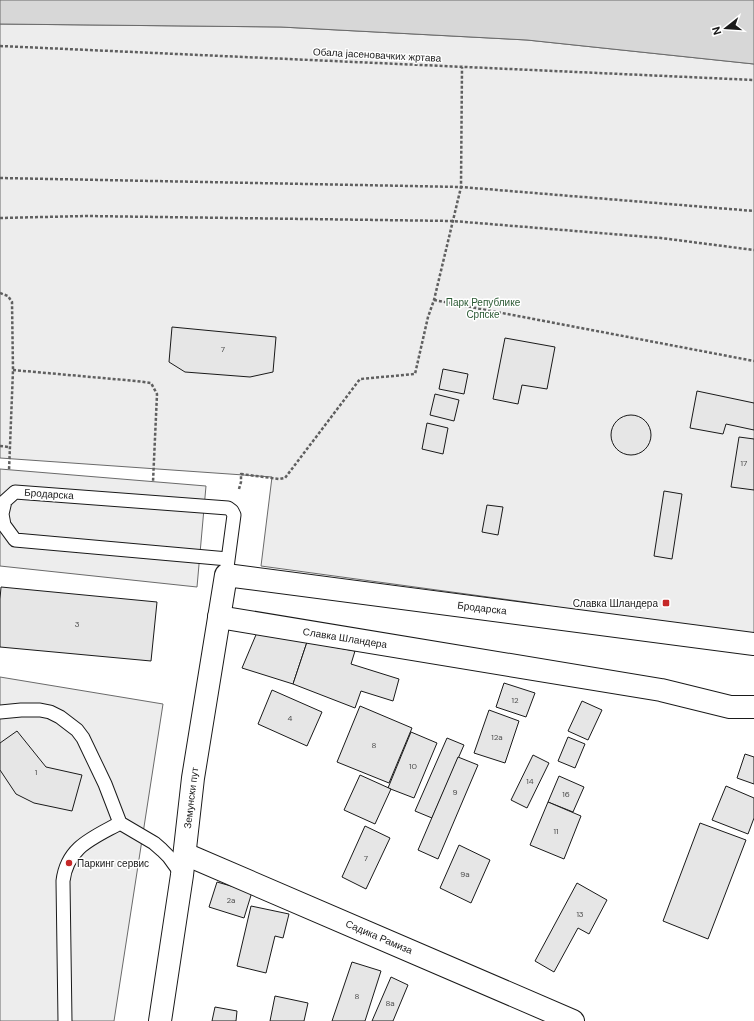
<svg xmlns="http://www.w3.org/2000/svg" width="754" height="1021" font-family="'DM Sans',sans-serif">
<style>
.built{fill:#ededed;stroke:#6a6a6a}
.water{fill:#d7d7d7;stroke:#6a6a6a}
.building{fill:#e6e6e6;stroke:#1a1a1a}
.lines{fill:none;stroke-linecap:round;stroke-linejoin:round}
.service-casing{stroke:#1a1a1a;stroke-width:15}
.minor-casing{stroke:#1a1a1a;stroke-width:24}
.path{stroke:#5f5f5f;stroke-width:2.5;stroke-dasharray:3 2;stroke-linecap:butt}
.service{stroke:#fff;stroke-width:13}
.minor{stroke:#fff;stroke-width:22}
.poi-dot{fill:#c62828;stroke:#fff;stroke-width:1.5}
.labels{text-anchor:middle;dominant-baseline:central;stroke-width:3;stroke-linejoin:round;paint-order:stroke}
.number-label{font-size:8px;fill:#4d4d4d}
.street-label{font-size:10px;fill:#1a1a1a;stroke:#fff}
.park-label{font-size:10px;fill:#2b5a34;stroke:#fff}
.poi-label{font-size:10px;fill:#1a1a1a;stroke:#fff;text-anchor:end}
</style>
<rect width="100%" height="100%" fill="#fff"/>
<g class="built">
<polygon points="0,24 281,27 527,40 754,64 754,640 525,602 261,566 272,477 0,458"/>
<polygon points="0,469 206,486 197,587 0,566"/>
<polygon points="0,677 163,704 114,1021 0,1021"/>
</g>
<polygon class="water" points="0,0 754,0 754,64 527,40 281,27 0,24"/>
<g class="building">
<polygon points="172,327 276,337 273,372 250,377 185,372 169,362"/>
<polygon points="505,338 555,347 547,389 522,385 518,404 493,399"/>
<polygon points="443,369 468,374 464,394 439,389"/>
<polygon points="697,391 754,403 754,430 726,424 723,434 690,428"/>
<polygon points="435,394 459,400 454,421 430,415"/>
<circle cx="631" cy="435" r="20"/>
<polygon points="427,423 448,428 443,454 422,449"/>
<polygon points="739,437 754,439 754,490 731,487"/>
<polygon points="664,491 682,494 672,559 654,556"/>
<polygon points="487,505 503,507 498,535 482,532"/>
<polygon points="1,587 157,602 151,661 0,647 0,599"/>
<polygon points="258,630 307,642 293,684 242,668"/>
<polygon points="307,642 355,651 351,664 399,679 393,701 361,691 355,708 293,684"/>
<polygon points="504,683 535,693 526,717 496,707"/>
<polygon points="272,690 322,712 307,746 258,724"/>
<polygon points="582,701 602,710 588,740 568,731"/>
<polygon points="360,706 412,728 389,783 337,762"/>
<polygon points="489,710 519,721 505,763 474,753"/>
<polygon points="17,731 46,767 82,775 72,811 34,803 16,794 0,770 0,743"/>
<polygon points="411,732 437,743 414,798 388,788"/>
<polygon points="568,737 585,744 575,768 558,761"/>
<polygon points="447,738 464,745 432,818 415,811"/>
<polygon points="745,754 754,757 754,784 737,778"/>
<polygon points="533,755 549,763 527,808 511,800"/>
<polygon points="458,757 478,765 438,859 418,850"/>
<polygon points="360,775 391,789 375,824 344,810"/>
<polygon points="559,776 584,787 573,812 548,802"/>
<polygon points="726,786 754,798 754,818 748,834 712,820"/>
<polygon points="548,802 581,816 564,859 530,845"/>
<polygon points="700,823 746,840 708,939 663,921"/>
<polygon points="365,826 390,838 366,889 342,877"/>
<polygon points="459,845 490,860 471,903 440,888"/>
<polygon points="217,882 252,892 244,918 209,907"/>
<polygon points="577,883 607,900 589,934 578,928 554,972 535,961"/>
<polygon points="251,906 289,914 283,938 275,936 266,973 237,966"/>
<polygon points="352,962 381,971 365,1021 332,1021"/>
<polygon points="391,977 408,985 393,1021 372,1021"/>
<polygon points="275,996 308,1003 304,1021 270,1021"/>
<polygon points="215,1007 237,1011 236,1021 212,1021"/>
</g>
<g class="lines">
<g class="service-casing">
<g id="service">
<polyline points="226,575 234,515 232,511 228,508 15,492 5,501 2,514 4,525 15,540 228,559"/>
<polyline points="0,712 21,710 40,710 50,712 60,717 77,730 83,738 105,784 120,823 154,843 162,850 169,857 182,875"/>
<path d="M65 1021 63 881C67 847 93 838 120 823"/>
</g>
</g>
<g class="minor-casing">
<g id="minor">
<polyline points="219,617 661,690 730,707 754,707"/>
<polyline points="185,854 573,1021"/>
<polyline points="160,1021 182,875 193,778 226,575 754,644"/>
</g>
</g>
<g class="path">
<polyline points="0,46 754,80"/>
<polyline points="0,178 461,187 754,211"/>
<polyline points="0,218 86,216 453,221 661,238 754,250"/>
<polyline points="0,293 8,296 12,302 13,370 9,471"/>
<polyline points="434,300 754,361"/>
<polyline points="13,370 136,381 151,383 157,394 153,482"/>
<polyline points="0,446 9,447"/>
<polyline points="239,489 241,482 241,474 279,479 285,478 360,379 415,374 428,317 434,300 461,187 462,67"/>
</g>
<use href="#service" class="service"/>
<use href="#minor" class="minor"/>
</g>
<g class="poi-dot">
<rect x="662" y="599" width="8" height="8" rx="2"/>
<circle cx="69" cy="863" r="4"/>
</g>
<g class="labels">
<g class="number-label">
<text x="223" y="349">7</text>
<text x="744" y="463">17</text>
<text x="77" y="624">3</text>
<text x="515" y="700">12</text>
<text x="290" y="718">4</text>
<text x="497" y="737">12a</text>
<text x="374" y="745">8</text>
<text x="413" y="766">10</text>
<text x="36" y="772">1</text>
<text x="530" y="781">14</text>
<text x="455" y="792">9</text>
<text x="566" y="794">16</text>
<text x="556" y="831">11</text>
<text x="366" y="858">7</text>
<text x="465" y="874">9a</text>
<text x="231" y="900">2a</text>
<text x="580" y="914">13</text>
<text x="357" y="996">8</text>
<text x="390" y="1003">8a</text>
</g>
<g class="street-label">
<text transform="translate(377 55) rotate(3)">Обала јасеновачких жртава</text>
<text transform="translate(49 494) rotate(4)">Бродарска</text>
<text transform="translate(482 608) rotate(7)">Бродарска</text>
<text transform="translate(345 638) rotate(9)">Славка Шландера</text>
<text transform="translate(191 798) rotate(-83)">Земунски пут</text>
<text transform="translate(379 937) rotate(23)">Садика Рамиза</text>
</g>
<g class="park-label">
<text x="483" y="302">Парк Републике<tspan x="483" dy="12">Српске</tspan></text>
</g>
<g class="poi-label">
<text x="658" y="603">Славка Шландера</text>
<text x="77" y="863" text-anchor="start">Паркинг сервис</text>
</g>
</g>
<g transform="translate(726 28) rotate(253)" stroke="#ffffff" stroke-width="3" paint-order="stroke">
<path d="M0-3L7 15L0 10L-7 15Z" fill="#1a1a1a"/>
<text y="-6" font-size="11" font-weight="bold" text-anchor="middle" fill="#1a1a1a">N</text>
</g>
</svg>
